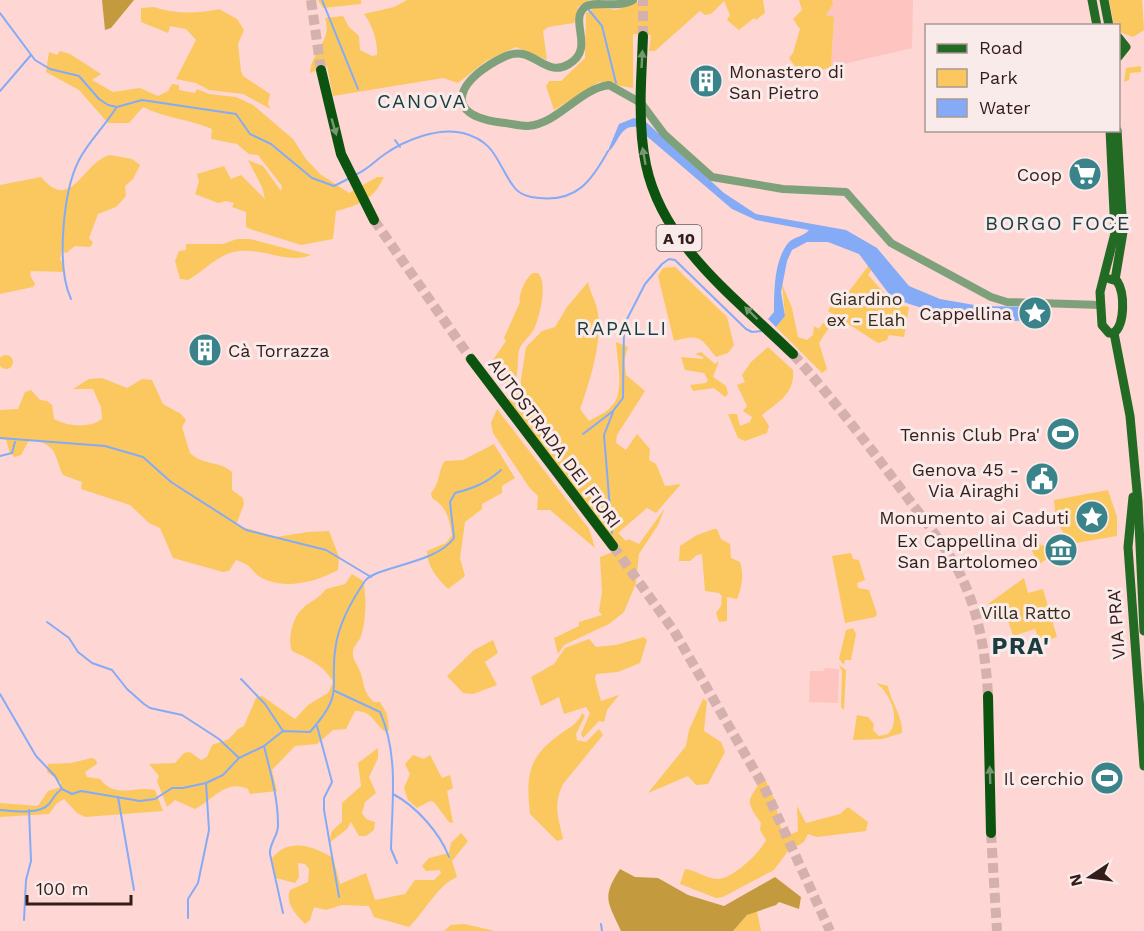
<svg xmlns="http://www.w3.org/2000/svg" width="1144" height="931" font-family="'Work Sans',sans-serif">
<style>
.built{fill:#fec4c0}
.green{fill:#fac85e}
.forest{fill:#c49a3f}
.water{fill:#85abf7}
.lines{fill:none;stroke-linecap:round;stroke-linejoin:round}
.stream{stroke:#85abf7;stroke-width:2}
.highway-tunnel{stroke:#d5b1ae;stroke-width:10;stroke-dasharray:10 5;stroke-linecap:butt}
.minor{stroke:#7ea17c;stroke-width:8}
.major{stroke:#236a24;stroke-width:9}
.highway{stroke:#0c5310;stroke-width:10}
.highway-bridge{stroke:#0c5310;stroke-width:10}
.oneway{fill:#769772}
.labels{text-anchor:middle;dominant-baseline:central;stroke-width:6;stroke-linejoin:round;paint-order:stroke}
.shield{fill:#f8ebe9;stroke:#6e5a58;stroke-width:1.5}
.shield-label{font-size:16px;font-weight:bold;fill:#331c1a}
.poi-label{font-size:18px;fill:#331c1a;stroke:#f8ebe9;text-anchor:end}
.park-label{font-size:18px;fill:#372d19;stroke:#f8ebe9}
.street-label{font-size:18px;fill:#331c1a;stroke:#f8ebe9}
.neighbourhood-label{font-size:20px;letter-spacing:1.5px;fill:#1b3d41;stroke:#f8ebe9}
.district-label{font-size:24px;font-weight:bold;letter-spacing:1.5px;fill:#1b3d41;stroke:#f8ebe9}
</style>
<rect width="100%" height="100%" fill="#fed6d3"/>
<g class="built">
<polygon points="832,0 913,0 912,48 831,67 834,17 826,16"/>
<polygon points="825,668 839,669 838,703 809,702 810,671 824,671"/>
</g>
<g class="green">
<polygon points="318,0 361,0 361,4 323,8"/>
<path d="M407 0H590L578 7 574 23 548 27 543 31 547 60 516 47 486 61 458 83 443 78 333 96 327 66 310 73C311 52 333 40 325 18L343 16 349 27 359 36 360 50 372 56 377 55C378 42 372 24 364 14L394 7Z"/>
<polygon points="642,0 763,0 765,13 756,20 754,18 739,30 727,20 730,15 724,1 711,14 705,15 700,11 655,51 649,51 651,35 633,34 633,88 599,82 554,110 546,86 549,81 561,81 585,58 586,13 596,7 616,10"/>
<polygon points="799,0 832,0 833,4 826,15 834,17 831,67 802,76 789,58 793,53 800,29 793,19 802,10"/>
<polygon points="1109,0 1142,0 1144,30 1133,37 1120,32 1118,26 1114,25"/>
<path d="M154 7C174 14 198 14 219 9L237 19 244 30 238 44 241 71 243 76 270 94 268 104 271 109 243 94 209 90 196 83 176 79 196 40 186 29 170 26 168 33 141 22V8Z"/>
<path d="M60 51 70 54 101 74 92 80 113 92 140 88 158 96 168 91 172 84 179 85V90L195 93 197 89 209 94 236 97 253 105 293 139 306 159 320 174 349 193 377 177H384C373 200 360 205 336 211L333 239 301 245 253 230 246 227V212L232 207 234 203 226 201 218 203 195 194 199 182 197 174 224 166 231 179 241 175 265 199 262 187 248 160 263 166 281 191 282 186 258 155 249 154 237 144 211 139 212 129C189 119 165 118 143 107L129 123H108L79 90 46 72 49 52 57 55Z"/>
<polygon points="1141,66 1141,72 1130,73 1129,80 1124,82 1126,68"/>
<path d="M110 155 132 159 140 165 133 179 125 186 126 196 116 207 98 214 89 238 93 243 90 247 75 246 66 253 62 251 60 259 64 266V272L31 271 30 275 35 284 33 287 0 294V185L41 177C72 214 82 162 110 155Z"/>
<path d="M237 239H250L311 255C290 264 264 249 241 251 219 252 206 270 188 280L180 279 175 261 179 251 186 250V244H223Z"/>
<polygon points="869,265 872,269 868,275 894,304 909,307 904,337 889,335 887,340 878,343 828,311 832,304 837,307"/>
<path d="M675 267 727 317 734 345 728 353 716 357C700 337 700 334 674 341L658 276 663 268Z"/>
<path d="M533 273H538C548 284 540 314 535 327 532 335 522 341 519 350 516 365 521 376 510 390L495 371 493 360 506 341 504 338 520 302C518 295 526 277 533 273Z"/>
<path d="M588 282C590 293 597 303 598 314 602 343 590 381 580 409L589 421C598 416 612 410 616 400 623 385 617 358 616 342L628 347 624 360 626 375 645 391 617 435 616 443 626 450 637 434 650 449 649 460 656 464 665 486 681 484 656 513 647 508 618 533 626 541 628 539 639 544 665 508 658 525 639 554 636 583 624 612 609 624 564 645 558 654 554 638 579 626V622L602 615 599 611 602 592 600 557 618 550 619 547 508 400 519 393 526 347 542 331 555 327 567 307Z"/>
<polygon points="782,284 792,308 798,337 807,340 813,335 814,326 819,329 823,323 830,326 819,343 827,369 822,373 776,327 785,316"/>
<path d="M768 347 793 370C795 394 778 402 762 415L769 426 767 433 745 441 738 438 728 414H737L740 426 750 422 752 417 743 411 747 406 737 385 745 382 742 375 751 362Z"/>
<polygon points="701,352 715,364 719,361 713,377 726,386 728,394 725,397 714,388 693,391 690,385 706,383 708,380 704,373 685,370 681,357 703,359 703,357 695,354"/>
<circle cx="6" cy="362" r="7"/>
<path d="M102 378 127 388 142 379 152 380 163 404 181 414 186 420 182 427 190 453C203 466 219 460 232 472V490L243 498 244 504 236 525 276 537 308 532 329 531 339 557 338 570C316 582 285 590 262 578 251 573 255 566 236 560L229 571 223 572 173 558 160 528 149 523 130 505 81 489 82 482 63 475C54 457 59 446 34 440L28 442 21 455 15 457 10 453 6 440 0 439V410L18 409 25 392 31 390 40 400 47 401 52 405 54 419C67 426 89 429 102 419L101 407 93 389H73L89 379Z"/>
<polygon points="497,409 589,529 595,548 550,510 537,510 538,496 529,487 493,433 491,423"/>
<polygon points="1077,425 1078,439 1049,443 1047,429"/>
<path d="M494 444 515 478 502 486V493L482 504V509L465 522 460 558 465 576 448 589C437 577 428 569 427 551L446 543 452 535C449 518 447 507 432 498L431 493C441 482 438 469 445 461L463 460Z"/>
<polygon points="1108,490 1117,517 1117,536 1070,544 1056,520 1054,500"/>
<path d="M714 529H717L721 539 730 544 731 558 740 562C744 575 742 587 737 599L727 597V621L719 622 716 613 721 606 722 596 719 593 705 591 702 554 697 555 690 561H679L680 546 697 535Z"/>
<polygon points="1036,532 1041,546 1044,545 1048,558 1038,565 1026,536"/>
<polygon points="851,553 853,559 859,560 865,580 857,583 858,588 869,590 877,614 875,617 845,623 832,556"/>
<path d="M352 574 363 581C367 596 366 621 361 636 359 642 353 646 353 652 352 659 357 664 359 669 365 682 362 692 374 702H380L387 714 389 730 386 732C375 725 372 710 355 711L346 729 333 730 317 744 295 746 272 770 277 791 250 794 248 789C226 779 213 800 195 809L175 800 167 807 157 781 159 776 149 764 175 763 184 753 190 752 201 760 207 757 212 745 229 739 238 729 244 726 256 698 262 696 295 719 308 705 328 693 333 682C324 665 309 659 292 651 287 638 293 616 304 607 311 601 320 598 326 589L345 584Z"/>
<polygon points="1024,578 1028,593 1043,589 1057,637 1040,643 1035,629 1013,636 1007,617 997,622 988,604"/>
<polygon points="853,628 856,634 851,660 845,660 844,665 839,659 846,630"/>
<polygon points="644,637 647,640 640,663 618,672 596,674 595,679 601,701 619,695 607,710 604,722 599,721 583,738 581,734 590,713 586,707 564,714 559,697 541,706 531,677 554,664 565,648 589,639 596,647 616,645"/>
<polygon points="493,640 498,653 485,662 497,685 473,694 463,693 447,676 474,650"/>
<polygon points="839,665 846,670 844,710 841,707 842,671"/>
<path d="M876 683 888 686C891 703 903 716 902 733L882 739 853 740 857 715 868 717 874 724 873 730 879 736 888 734C902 721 890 692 876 683Z"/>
<polygon points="703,699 707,701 704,731 721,742 725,752 708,784 696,785 688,776 648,793 686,746 689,730"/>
<path d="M582 713 585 716 576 734 577 740 586 742 599 729 603 735 563 784C553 806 558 816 563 839L557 841 530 814C526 775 527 757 563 732 571 727 579 722 582 713Z"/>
<polygon points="378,748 378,758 369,777 376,793 365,802 362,813 366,819 375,822 374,830 366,836 359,836 351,822 347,829 329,843 332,831 342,822 342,803 361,786 358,763"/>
<polygon points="413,755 424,759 430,755 442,778 450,775 453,788 447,791 453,823 449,822 434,802 430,801 417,808 408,800 404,788 410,774 405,764"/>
<path d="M92 758 96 760 97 764 85 772 87 777 100 779C116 800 136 785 155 790L163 811 85 817 77 813 64 799 57 803 49 814 0 817V803L38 806 48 791 61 787V782L47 772 48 764 71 763Z"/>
<path d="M763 775 775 801 783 838 798 831 797 806 806 823 840 814 848 807 868 822 866 831 817 837 808 834 804 842 788 851 774 870 723 897 716 898 680 884 685 869C696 870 706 879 718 879 732 879 761 852 766 840L760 830 761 823C741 796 752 801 763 775Z"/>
<path d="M461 833 468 841 452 861 457 877C437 886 425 911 409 927L374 917 369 906 342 905 326 910 314 907 310 920 305 924C296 914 285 904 290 890L308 882 309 869 305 864 298 863 299 877 295 883 276 878 272 858C289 837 314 846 333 858L340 884 366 873 375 900 405 894 415 880H434L441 873 440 870 426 871 422 866 429 858 449 853 451 843Z"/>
<polygon points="757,911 761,931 733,931 747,915"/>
<polygon points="464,924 495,931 444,931 451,925"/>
</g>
<g class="forest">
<polygon points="102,0 134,0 111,28 105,30"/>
<path d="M620 869 635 877 658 878 688 895 724 906 775 877 801 897 799 909 779 902 776 905 747 915 733 931H621C608 902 601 898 620 869Z"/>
</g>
<path class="water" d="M634 118 646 122 724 193 756 214 846 230 877 248 909 286 940 299 980 306 1029 307 1028 321C985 321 939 316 898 300L889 294 859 254 828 242H807L792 250 787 261 781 292 785 316 776 327 768 319 774 312C774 291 774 259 789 242 795 237 804 236 809 230L756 220 732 209 636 127C619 125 618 146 607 153L619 124Z"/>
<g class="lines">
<g class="stream">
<polyline points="322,0 358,89"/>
<polyline points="588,9 602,26 616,83"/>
<polyline points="0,13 35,60 50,69 79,76 99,99 108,105 117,107 142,100 236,114 250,134 271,144 312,178 334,186 350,178"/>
<polyline points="0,91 31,55"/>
<polyline points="395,140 400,147"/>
<path d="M355 175C370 168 373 162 385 154 405 140 438 127 463 133 497 142 496 163 514 187 519 194 530 198 539 198 576 202 591 182 608 151"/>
<path d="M71 299C56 267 63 191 79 160 88 142 105 126 116 108"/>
<polyline points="583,434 613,411 623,398 624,325 645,284 662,264 669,259 675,260 746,329 752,332 762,331"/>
<polyline points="0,438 105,446 143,457 171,482 246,530 326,550 371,577"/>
<polyline points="0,456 12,453 15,442"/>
<polyline points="612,533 604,435 613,412"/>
<polyline points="47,622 69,638 78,652 92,663 112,670 127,689 144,704 150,708 182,715 219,739 239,758"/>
<polyline points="241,679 265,704 283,731"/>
<path d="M335 691 380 712C399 755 392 802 391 849L397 863"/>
<polyline points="0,694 36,756 55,776 62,789"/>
<polyline points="317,726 332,782 324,798 324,810 339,897"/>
<path d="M264 746C270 771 278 797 278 824 279 835 269 843 270 854L283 913"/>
<path d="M393 794C416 806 440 833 449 857"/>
<polyline points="118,797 134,890"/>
<path d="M0 810C14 811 39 815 49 804 54 798 55 793 62 789L72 794 81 791 140 801 155 799 172 788H183L206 783 223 775 239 758 264 746 283 731 310 732C347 690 328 689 336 644 340 621 352 600 365 581 376 566 436 564 454 538L450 502 455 493C474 488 487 483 501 470"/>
<polyline points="188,918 188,899 198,883 209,830 206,783"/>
<polyline points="24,920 26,880 31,861 29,810"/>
<polyline points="601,924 602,931"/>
</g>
<g class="highway-tunnel">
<polyline points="311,0 321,70"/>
<polyline points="643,36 643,0"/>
<polyline points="374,220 471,359"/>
<path d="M793 354C833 399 869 446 904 493 924 520 946 546 961 576 979 613 986 655 988 696"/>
<polyline points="613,546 674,631 764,787 830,931"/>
<polyline points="991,833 997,931"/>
</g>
<path class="minor" d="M633 0C617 9 594 0 585 7 568 21 596 48 569 64 545 79 533 44 506 56 460 77 436 116 505 123 512 124 521 126 528 126 559 123 579 89 609 85L641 103 664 134 712 177 783 189 846 192 891 243 991 297 1007 302 1100 305"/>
<g class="major">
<polyline points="1092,0 1097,26"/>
<polyline points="1104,0 1109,26"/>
<polyline points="1118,37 1126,47 1118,57"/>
<polyline points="1110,130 1115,233 1100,292 1102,325 1109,333 1114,333"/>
<path d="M1110 279 1117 281C1125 293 1125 324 1114 333"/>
<polyline points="1115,280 1123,232 1117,130"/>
<polyline points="1114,333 1130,416 1138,502 1144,631"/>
<polyline points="1133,497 1128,547 1144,766"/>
</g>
<g class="highway">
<polyline points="321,70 341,154 374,220"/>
<polyline points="641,83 643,36"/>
<polyline points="471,359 613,546"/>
<polyline points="988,696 991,833"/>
</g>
<path class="highway-bridge" d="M641 83C640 111 640 138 646 165 663 246 737 299 793 354"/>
</g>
<defs><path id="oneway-solid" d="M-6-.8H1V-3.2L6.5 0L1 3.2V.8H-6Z" transform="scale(1.5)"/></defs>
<g class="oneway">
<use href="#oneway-solid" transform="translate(642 59) rotate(-87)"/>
<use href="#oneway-solid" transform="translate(334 127) rotate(74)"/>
<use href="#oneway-solid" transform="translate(644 156) rotate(-100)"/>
<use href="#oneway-solid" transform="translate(751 313) rotate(-136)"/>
<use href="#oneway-solid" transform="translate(990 775) rotate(-92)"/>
</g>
<defs>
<g id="building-disc" transform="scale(1.725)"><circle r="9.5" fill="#3b838a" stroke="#f8ebe9"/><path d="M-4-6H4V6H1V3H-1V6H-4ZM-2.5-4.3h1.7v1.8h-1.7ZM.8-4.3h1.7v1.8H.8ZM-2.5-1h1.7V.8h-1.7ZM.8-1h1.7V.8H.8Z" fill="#fff"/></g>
<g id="supermarket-disc" transform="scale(1.725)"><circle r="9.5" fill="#3b838a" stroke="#f8ebe9"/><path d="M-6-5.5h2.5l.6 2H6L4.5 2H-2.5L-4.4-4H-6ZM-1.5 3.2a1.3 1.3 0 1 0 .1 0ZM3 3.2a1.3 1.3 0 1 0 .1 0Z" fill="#fff"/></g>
<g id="sight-disc" transform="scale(1.725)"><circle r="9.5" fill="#3b838a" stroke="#f8ebe9"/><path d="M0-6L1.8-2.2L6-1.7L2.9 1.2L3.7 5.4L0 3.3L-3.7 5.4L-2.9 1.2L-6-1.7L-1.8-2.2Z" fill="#fff"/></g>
<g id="stadium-disc" transform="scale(1.725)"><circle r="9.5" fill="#3b838a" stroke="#f8ebe9"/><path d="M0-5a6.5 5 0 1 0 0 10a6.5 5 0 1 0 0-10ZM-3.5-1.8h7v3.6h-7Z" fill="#fff"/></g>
<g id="civic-disc" transform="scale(1.725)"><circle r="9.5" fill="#3b838a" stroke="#f8ebe9"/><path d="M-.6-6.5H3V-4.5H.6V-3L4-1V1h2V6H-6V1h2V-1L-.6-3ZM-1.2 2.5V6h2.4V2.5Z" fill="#fff"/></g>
<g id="museum-disc" transform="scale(1.725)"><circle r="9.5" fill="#3b838a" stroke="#f8ebe9"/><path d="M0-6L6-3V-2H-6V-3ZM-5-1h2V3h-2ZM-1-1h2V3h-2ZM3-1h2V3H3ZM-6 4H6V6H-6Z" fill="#fff"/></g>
</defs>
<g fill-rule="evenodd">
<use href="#building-disc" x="706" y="81"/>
<use href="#supermarket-disc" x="1085" y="174"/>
<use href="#sight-disc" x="1035" y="313"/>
<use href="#building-disc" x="205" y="350"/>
<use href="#stadium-disc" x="1063" y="434"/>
<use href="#civic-disc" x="1042" y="479"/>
<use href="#sight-disc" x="1092" y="517"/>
<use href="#museum-disc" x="1061" y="550"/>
<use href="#stadium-disc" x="1107" y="778"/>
</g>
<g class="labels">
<rect class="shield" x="656.5" y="225" width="45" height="26" rx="4.5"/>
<g class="shield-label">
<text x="679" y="238">A 10</text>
</g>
<g class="poi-label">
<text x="729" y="71" text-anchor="start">Monastero di<tspan x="729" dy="21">San Pietro</tspan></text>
<text x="1062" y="174">Coop</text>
<text x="1012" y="313">Cappellina</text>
<text x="228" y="350" text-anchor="start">Cà Torrazza</text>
<text x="1040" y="434">Tennis Club Pra'</text>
<text x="1019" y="469">Genova 45 -<tspan x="1019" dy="21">Via Airaghi</tspan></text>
<text x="1069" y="517">Monumento ai Caduti</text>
<text x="1038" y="540">Ex Cappellina di<tspan x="1038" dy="21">San Bartolomeo</tspan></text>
<text x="1084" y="778">Il cerchio</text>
</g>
<g class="park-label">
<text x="866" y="298">Giardino<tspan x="866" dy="21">ex - Elah</tspan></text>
<text x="1026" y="612">Villa Ratto</text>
</g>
<g class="street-label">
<text transform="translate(555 443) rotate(53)">AUTOSTRADA DEI FIORI</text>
<text transform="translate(1116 624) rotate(-94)">VIA PRA'</text>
</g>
<g class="neighbourhood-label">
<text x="422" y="101">CANOVA</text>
<text x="1058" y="223">BORGO FOCE</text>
<text x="622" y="328">RAPALLI</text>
</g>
<g class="district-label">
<text x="1021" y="646">PRA'</text>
</g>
</g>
<rect x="925" y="24" width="195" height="108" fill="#f8ebe9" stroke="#a99896" stroke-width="1.5"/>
<rect x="937" y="44" width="30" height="9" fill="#236a24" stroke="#a99896" stroke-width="1.5"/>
<text x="979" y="54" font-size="18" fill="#331c1a">Road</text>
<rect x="937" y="69" width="30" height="18" fill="#fac85e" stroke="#a99896" stroke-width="1.5"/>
<text x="979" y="84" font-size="18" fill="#331c1a">Park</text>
<rect x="937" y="99" width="30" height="18" fill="#85abf7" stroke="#a99896" stroke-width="1.5"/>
<text x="979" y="114" font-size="18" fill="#331c1a">Water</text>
<g transform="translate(1090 877) rotate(257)" stroke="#f8ebe9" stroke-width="4.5" paint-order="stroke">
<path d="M0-4.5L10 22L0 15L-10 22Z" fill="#331c1a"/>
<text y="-9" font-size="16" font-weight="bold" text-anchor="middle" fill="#331c1a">N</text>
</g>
<path d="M27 895v9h104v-9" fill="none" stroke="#331c1a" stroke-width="3"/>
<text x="36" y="895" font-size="18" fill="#331c1a" stroke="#f8ebe9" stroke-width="4.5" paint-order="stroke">100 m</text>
</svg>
